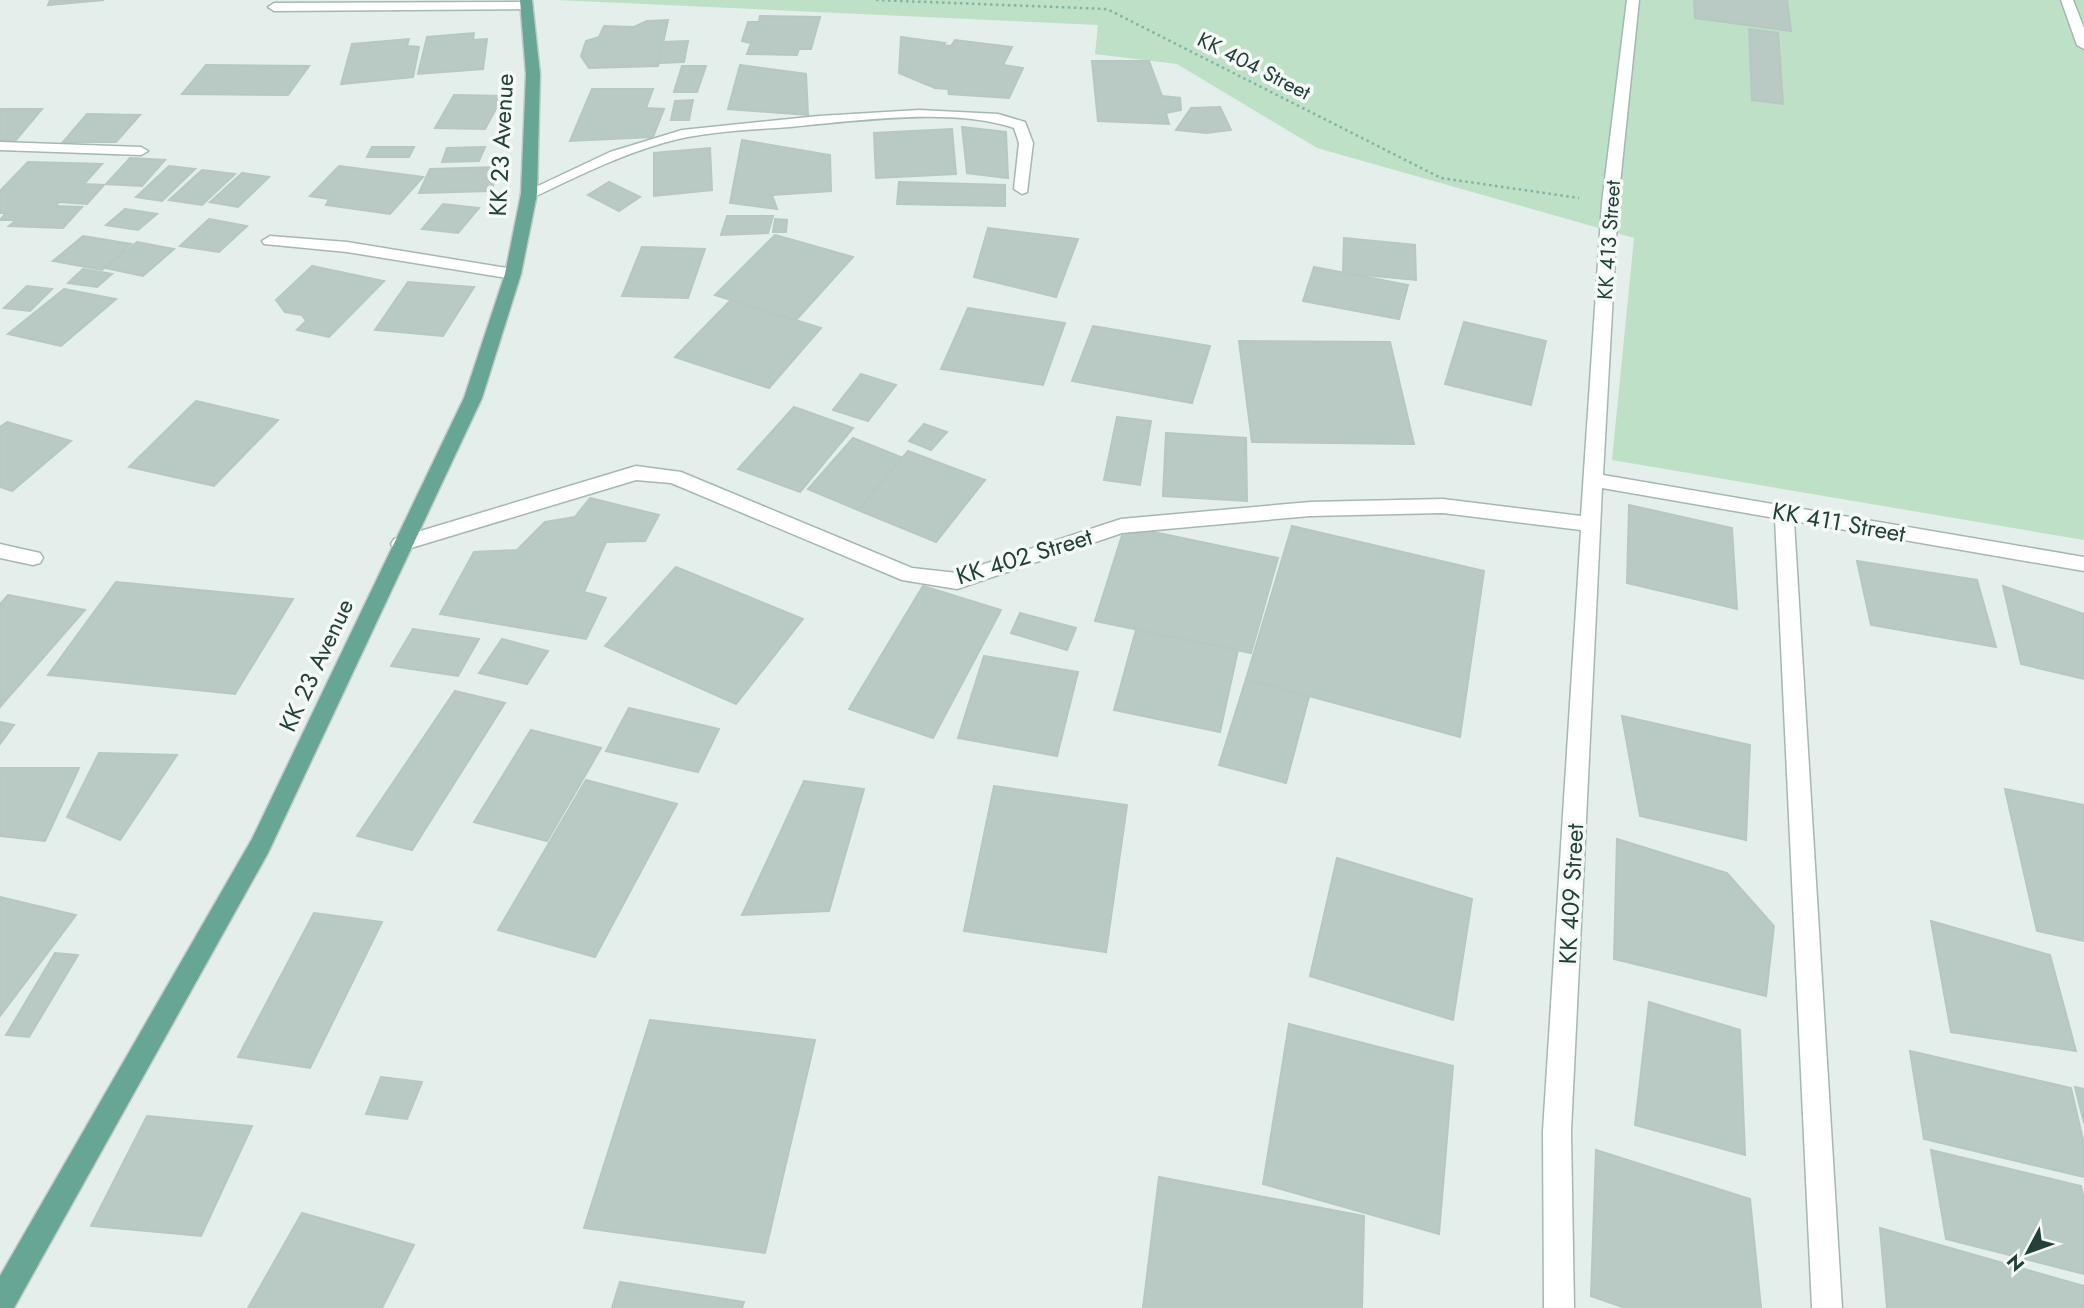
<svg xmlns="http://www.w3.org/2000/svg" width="2084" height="1308" font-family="Jost,sans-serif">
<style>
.green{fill:#bde0c6}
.building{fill:#b9c9c3;stroke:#b6c8c1;stroke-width:2}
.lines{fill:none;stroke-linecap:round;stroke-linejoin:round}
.minor-casing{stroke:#a6b7b1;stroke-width:3}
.major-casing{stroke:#c1cac8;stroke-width:3}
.path{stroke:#84b3a4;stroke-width:2.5;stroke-dasharray:2.5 3.5;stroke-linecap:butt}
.minor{fill:#fff;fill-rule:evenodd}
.major{fill:#67a595;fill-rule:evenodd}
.labels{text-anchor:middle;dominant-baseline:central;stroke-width:7;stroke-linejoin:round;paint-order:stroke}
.far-street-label{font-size:21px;fill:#234139;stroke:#f5faf8}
.street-label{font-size:24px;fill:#234139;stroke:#f5faf8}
</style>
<rect width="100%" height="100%" fill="#e4eeea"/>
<polygon class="green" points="557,0 2084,0 2084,540 1612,460 1634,238 1317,148 1177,64 1095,54 1098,25"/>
<g class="building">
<polygon points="50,0 104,0 48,5"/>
<polygon points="1694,0 1787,0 1791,31 1695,18"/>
<polygon points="760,16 820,17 811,49 799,49 797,55 747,54 751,43 742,41 748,22 759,22"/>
<polygon points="668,20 658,66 589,68 581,56 586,41 599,37 604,26 634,27 647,21"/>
<polygon points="1749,29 1778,33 1783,104 1752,100"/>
<polygon points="474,33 473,40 487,39 483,69 418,74 427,37"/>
<polygon points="901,37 945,43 943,45 951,46 955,40 1012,47 1003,65 1023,68 1009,98 949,94 948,89 935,88 899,73"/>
<polygon points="409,39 407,46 419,47 413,77 341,84 352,44"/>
<polygon points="688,41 684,62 659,63 663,42"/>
<polygon points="1092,61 1149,61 1162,96 1180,98 1181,110 1166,113 1169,124 1098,121"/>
<polygon points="206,65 309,66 288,95 182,94"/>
<polygon points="740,65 806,74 808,115 728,109"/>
<polygon points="682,66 706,66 697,92 674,92"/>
<polygon points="592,89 653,89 646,108 664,109 653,137 570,141"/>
<polygon points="454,95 503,96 485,129 435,128"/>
<polygon points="693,100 689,120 671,120 675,101"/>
<polygon points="1220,107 1231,130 1206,133 1176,130 1191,108"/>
<polygon points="0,109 42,109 16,140 0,140"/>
<polygon points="87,114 140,115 116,142 63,142"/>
<polygon points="962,127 1006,132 1008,178 967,173"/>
<polygon points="952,129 956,174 876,178 874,133"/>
<polygon points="742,140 830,155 831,191 772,195 777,209 730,203"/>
<polygon points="372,147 414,147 409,157 367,157"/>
<polygon points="485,147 479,161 442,162 447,148"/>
<polygon points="710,148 712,190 654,196 654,153"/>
<polygon points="130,158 165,160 142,186 106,184"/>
<polygon points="28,162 102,164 84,184 104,185 87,204 59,202 56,206 82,207 63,228 9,226 16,220 0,220 6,213 0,213 0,191"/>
<polygon points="169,166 195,169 162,201 136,197"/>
<polygon points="339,166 423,177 390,214 326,205 329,199 310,196"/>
<polygon points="500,167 491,191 419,193 430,169"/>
<polygon points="202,170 235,174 202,205 169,200"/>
<polygon points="242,173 269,177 238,207 210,202"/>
<polygon points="609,182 640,197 619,211 588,195"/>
<polygon points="899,182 1005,185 1005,206 897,204"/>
<polygon points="443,204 479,208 458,233 422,229"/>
<polygon points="125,209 157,214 138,230 106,225"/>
<polygon points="727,216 773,216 768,233 721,235"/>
<polygon points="209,219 247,226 219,252 180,246"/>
<polygon points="775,219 787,220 786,232 773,232"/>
<polygon points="988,228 1078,239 1056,297 974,277"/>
<polygon points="775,235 853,257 796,320 715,295"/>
<polygon points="83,236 131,244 102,270 53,261"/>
<polygon points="1344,238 1415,245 1416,280 1343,273"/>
<polygon points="137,242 174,249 143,276 105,268"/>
<polygon points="642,247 705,249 688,298 622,296"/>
<polygon points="312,266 384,281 329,337 297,330 306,321 302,315 285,312 276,300"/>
<polygon points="1314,267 1408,285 1399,319 1303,301"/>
<polygon points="83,269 112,274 97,287 68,283"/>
<polygon points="408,282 474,287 443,336 375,330"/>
<polygon points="27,286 52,289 30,311 4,308"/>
<polygon points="64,289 116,299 61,346 8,334"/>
<polygon points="731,300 821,328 769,388 675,357"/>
<polygon points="968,308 1065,323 1043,385 941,369"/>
<polygon points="1464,322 1546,341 1531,405 1445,384"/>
<polygon points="1093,326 1210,346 1192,403 1072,381"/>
<polygon points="1239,341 1390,342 1414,444 1252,442"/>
<polygon points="861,374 896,385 868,421 833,410"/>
<polygon points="196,401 278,420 214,486 129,467"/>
<polygon points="794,407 853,428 800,492 738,469"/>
<polygon points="1117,417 1151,421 1140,485 1104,480"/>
<polygon points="7,422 71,441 12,491 0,487 0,427"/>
<polygon points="924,424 947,432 931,450 909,441"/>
<polygon points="1166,433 1246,438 1247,501 1163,496"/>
<polygon points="853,438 903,458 858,510 808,489"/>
<polygon points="908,451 985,480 936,542 858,510"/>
<polygon points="590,498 659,515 645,541 606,542 584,592 606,598 586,639 440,614 474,552 517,550 545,522 575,517"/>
<polygon points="1629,505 1732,528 1737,609 1627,583"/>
<polygon points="1125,526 1278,558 1251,653 1095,621"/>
<polygon points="1292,526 1484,571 1460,737 1246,679"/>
<polygon points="1857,561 1977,580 1996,647 1871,625"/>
<polygon points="676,567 803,619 736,704 605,646"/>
<polygon points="116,582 293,599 235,694 48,675"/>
<polygon points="923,586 1001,610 933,738 849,709"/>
<polygon points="2003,586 2084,614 2084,679 2021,664"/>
<polygon points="8,595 85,610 0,707 0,604"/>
<polygon points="1020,613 1076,628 1067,650 1011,633"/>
<polygon points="413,629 479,639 458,676 391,666"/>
<polygon points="1136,630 1238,650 1220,732 1114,710"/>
<polygon points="502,639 548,651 527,684 479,673"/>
<polygon points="984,656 1078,672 1057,756 958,738"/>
<polygon points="1246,679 1309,697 1286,783 1219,765"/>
<polygon points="455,691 505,703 412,850 357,836"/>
<polygon points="629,708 719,729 698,772 606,751"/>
<polygon points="1622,716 1750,745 1746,840 1640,816"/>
<polygon points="0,722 14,725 0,744"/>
<polygon points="531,730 601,748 547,841 474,822"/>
<polygon points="99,753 177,755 120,840 67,817"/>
<polygon points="0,768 79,768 45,841 0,836"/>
<polygon points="586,780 677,804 595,957 498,930"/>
<polygon points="804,781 864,789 829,911 742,915"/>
<polygon points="994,786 1127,805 1106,952 964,931"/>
<polygon points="2005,789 2084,805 2084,941 2037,931"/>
<polygon points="1617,839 1727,873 1774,926 1766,996 1614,959"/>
<polygon points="1337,858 1472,899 1453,1020 1310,976"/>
<polygon points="0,897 76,915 0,1016"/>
<polygon points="314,913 382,922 310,1068 238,1057"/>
<polygon points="1931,921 2050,955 2076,1051 1951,1032"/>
<polygon points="55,953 78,955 29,1037 6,1035"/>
<polygon points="1649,1002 1740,1030 1745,1155 1635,1125"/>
<polygon points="650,1020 815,1040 765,1253 584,1228"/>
<polygon points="1289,1024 1453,1066 1439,1234 1263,1184"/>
<polygon points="1910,1051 2071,1088 2084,1144 2084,1177 1924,1139"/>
<polygon points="381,1077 422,1082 407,1119 366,1114"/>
<polygon points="2075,1087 2084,1089 2084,1123"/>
<polygon points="147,1116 252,1126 201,1236 91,1226"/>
<polygon points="1596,1150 1750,1199 1761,1308 1625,1308 1591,1296"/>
<polygon points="1931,1150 2081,1186 2084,1200 2084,1274 1946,1239"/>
<polygon points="1159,1177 1364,1216 1362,1308 1143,1308"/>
<polygon points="302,1213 414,1245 382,1308 248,1308"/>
<polygon points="1880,1228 2084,1286 2084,1308 1887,1308"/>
<polygon points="620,1282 744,1302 742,1308 612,1308"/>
</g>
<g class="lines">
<g class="minor-casing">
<g id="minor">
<polygon points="1627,0 1639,0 1618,203 1603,475 2084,557 2084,571 1794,521 1842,1308 1812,1308 1775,518 1602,488 1571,1131 1574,1308 1544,1308 1543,1131 1581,530 1443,513 1310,516 1122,533 957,589 902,580 671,483 636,480 401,551 394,549 391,544 394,539 636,466 681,472 912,568 957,573 1121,519 1310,502 1443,499 1581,516 1602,203"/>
<polygon points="2061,0 2073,0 2084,28 2084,49 2077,45"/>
<polygon points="527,2 532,3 532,9 274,11 268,7 274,3"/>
<path d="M919 110 998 114 1025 122 1033 143 1027 192 1022 194 1014 189 1019 143 1014 128C952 107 855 121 790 127 748 130 704 131 663 143 618 156 576 177 534 197L529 199 521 194 610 152 682 130 819 116Z"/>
<polygon points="0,142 141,147 148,151 141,155 0,150"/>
<polygon points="270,236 347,242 513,269 521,274 513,279 347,252 264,244 262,241"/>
<polygon points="0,544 40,553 43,558 40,563 33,565 0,558"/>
</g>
</g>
<g class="major-casing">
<polygon id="major" points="520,0 532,0 540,74 537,194 521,274 482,398 268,853 14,1308 0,1308 0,1276 252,839 464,398 505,274 521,194 526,74"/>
</g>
<polyline class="path" points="876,0 1107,9 1441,178 1579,198"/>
<use href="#minor" class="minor"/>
<use href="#major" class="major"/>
</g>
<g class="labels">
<g class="far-street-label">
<text transform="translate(1254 66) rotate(27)">KK 404 Street</text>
<text transform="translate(1609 240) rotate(-86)">KK 413 Street</text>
</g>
<g class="street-label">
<text transform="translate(501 145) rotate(-87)">KK 23 Avenue</text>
<text transform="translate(1839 522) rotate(10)">KK 411 Street</text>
<text transform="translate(1024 556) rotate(-17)">KK 402 Street</text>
<text transform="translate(316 665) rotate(-65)">KK 23 Avenue</text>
<text transform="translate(1571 894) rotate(-87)">KK 409 Street</text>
</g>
</g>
<g transform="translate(2028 1252) rotate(229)" stroke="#f5faf8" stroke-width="5" paint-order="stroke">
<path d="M0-5L12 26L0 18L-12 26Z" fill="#234139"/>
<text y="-10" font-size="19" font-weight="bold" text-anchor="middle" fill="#234139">N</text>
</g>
</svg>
